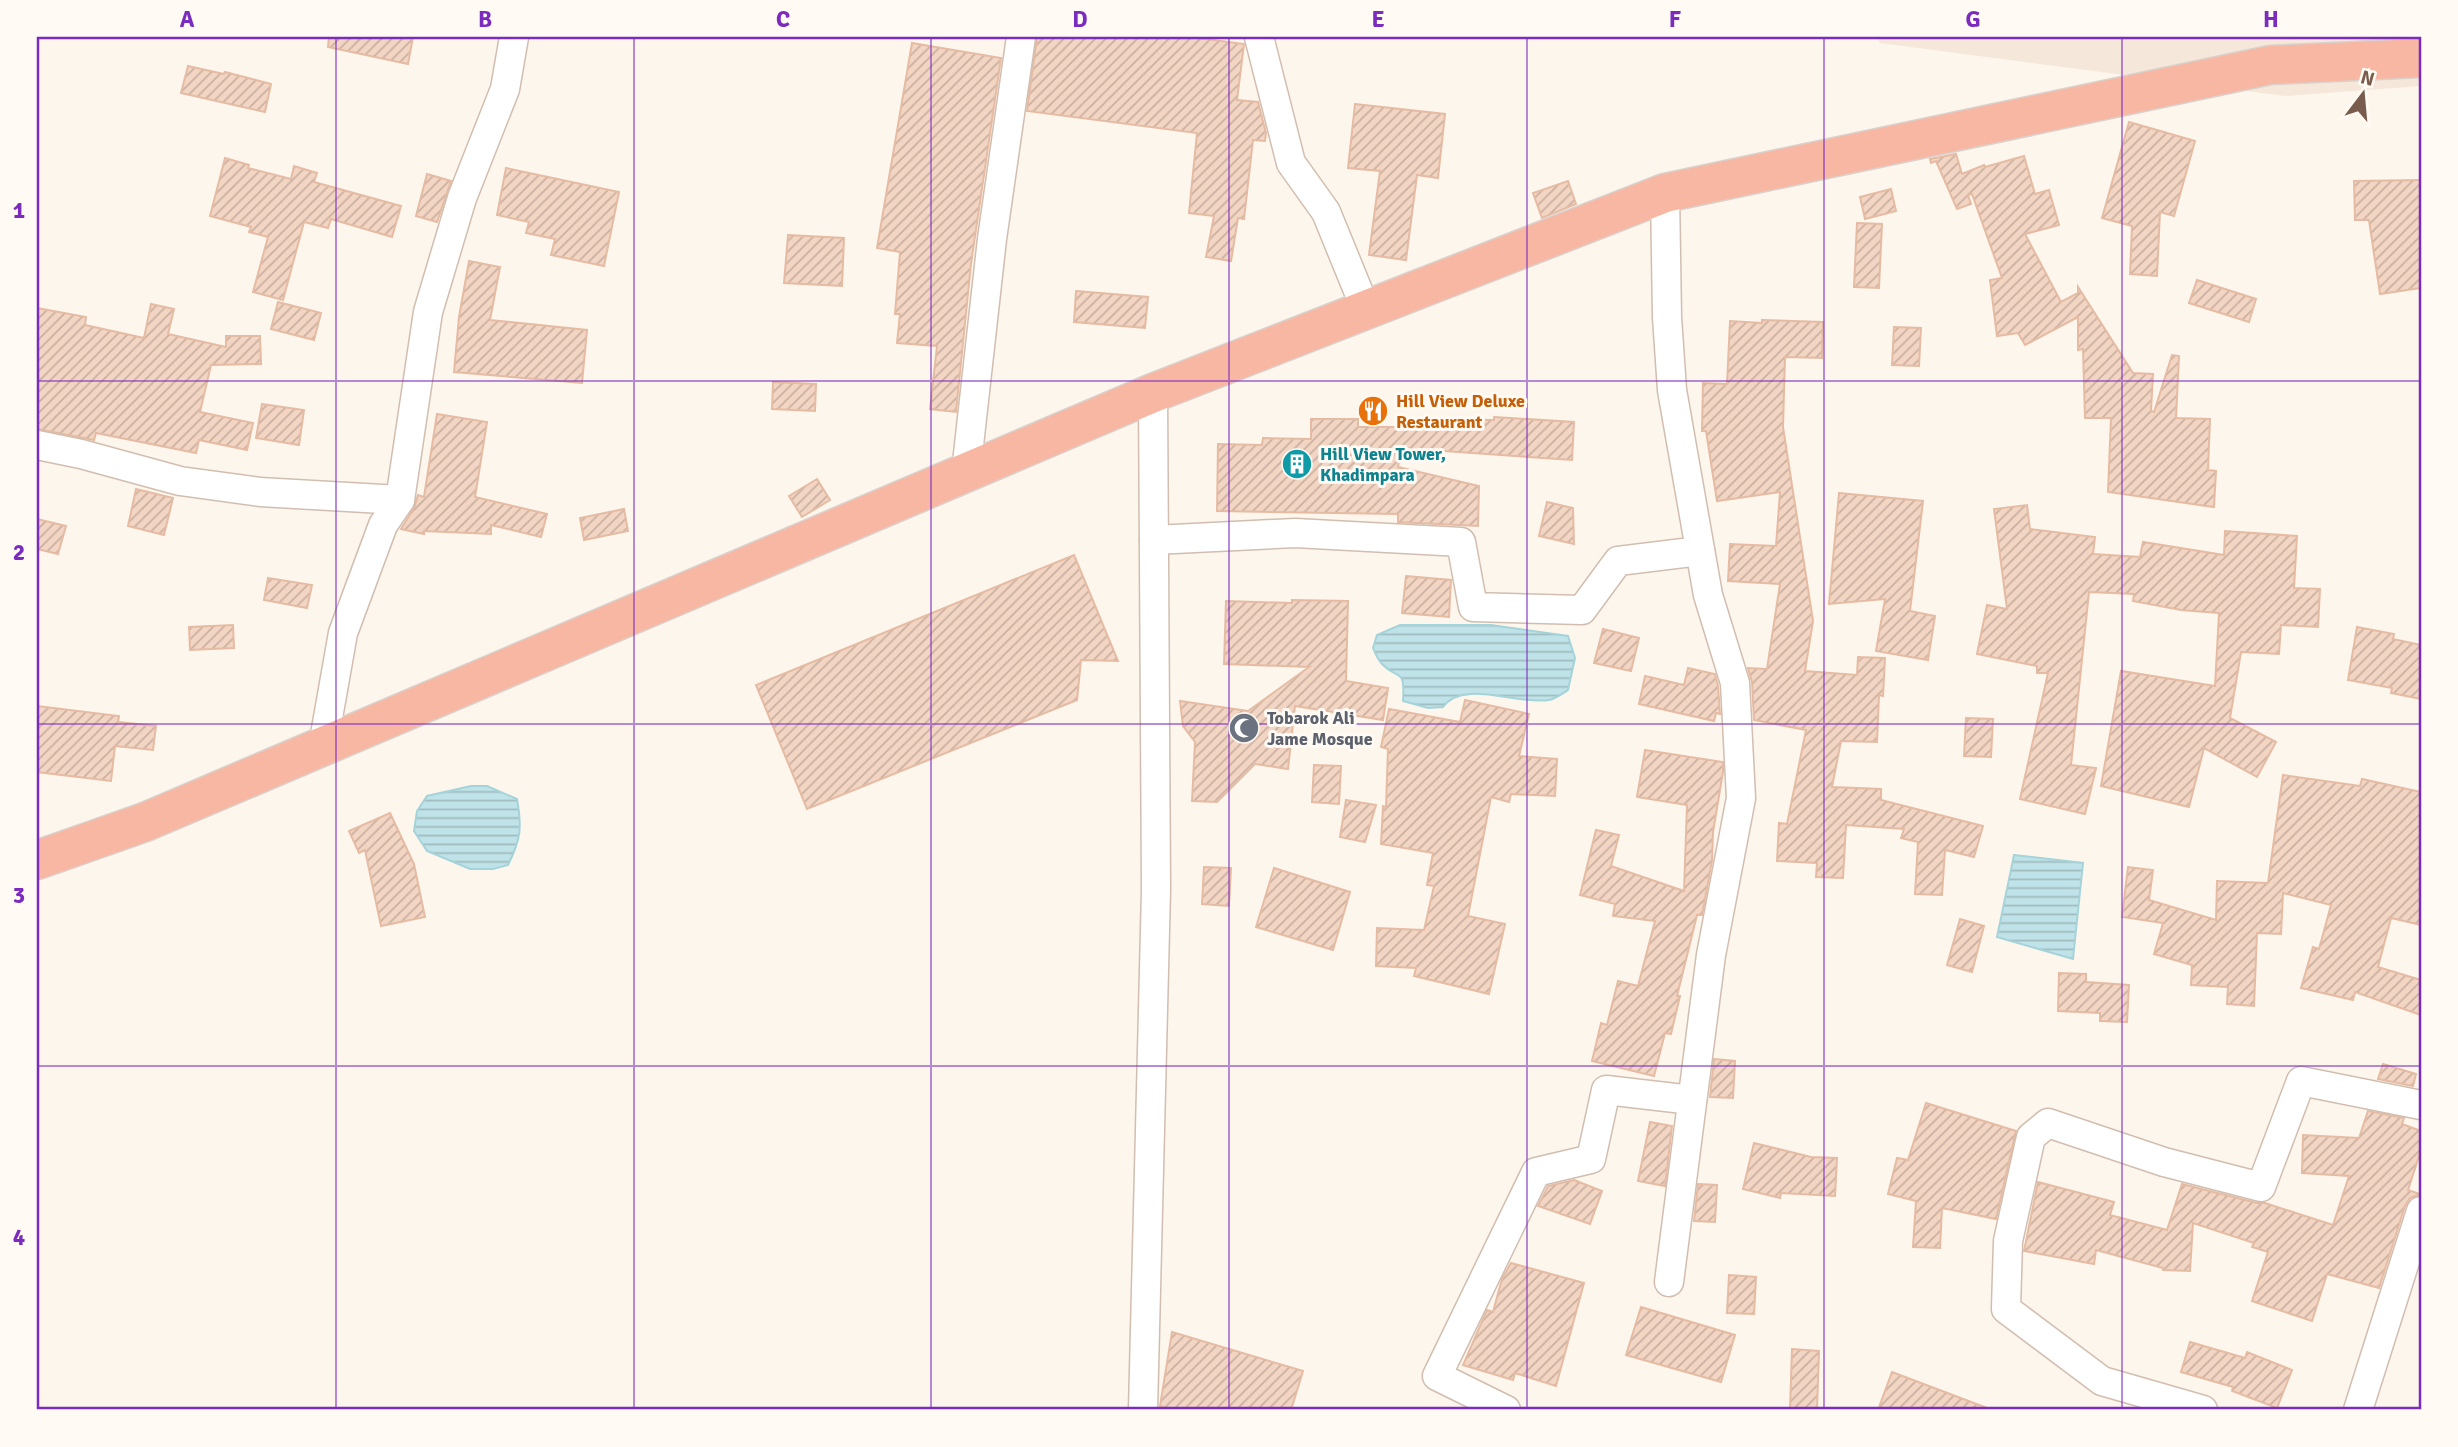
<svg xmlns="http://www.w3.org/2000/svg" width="2458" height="1447" font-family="Signika,sans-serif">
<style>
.residential{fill:#f5e8da}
.water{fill:url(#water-rules);stroke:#a5d3da;stroke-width:2}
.building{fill:url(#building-hatch);stroke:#e6bba3;stroke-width:2}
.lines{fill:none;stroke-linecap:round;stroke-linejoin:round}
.street-casing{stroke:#d1beb0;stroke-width:31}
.highway-casing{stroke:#dad1cd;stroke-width:41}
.street{stroke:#fff;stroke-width:28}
.highway{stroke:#f7b7a3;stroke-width:38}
.grid{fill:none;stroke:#7b2cbf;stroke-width:2;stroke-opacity:0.55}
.labels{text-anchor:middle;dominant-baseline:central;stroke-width:6;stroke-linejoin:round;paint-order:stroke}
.food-label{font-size:18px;font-weight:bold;fill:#c56008;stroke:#fffaf3;text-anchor:start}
.culture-label{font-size:18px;font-weight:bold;fill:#0d838f;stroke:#fffaf3;text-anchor:start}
.worship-label{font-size:18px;font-weight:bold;fill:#5b616d;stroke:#fffaf3;text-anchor:start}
.neatline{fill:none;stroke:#7b2cbf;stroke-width:2.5}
.grid-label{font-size:23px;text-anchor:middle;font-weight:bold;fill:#7b2cbf}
</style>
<defs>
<pattern id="water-rules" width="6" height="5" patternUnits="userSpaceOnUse" patternTransform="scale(1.75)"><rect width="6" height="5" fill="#bfe3e8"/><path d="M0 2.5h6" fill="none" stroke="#a0bbbe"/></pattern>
<pattern id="building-hatch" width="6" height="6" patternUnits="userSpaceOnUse" patternTransform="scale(1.75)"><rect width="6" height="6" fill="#f3d5c3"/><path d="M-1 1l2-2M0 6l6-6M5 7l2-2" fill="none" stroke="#cab0a1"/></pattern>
</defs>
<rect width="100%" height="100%" fill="#fdf6ec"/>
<polygon class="residential" points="1877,37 2421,37 2421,86 2285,96 1880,43"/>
<g class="water">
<path d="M1400 625H1491L1568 636 1575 658 1568 690C1562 694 1555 699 1549 700 1516 705 1463 679 1443 707L1428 708 1403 701C1405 666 1399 682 1382 664 1378 660 1375 653 1373 648L1377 635Z"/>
<path d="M471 786H487L517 799C522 827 521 839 508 865L493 869H470L427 851 414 831 417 811 427 796Z"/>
<polygon points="2014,855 2083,863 2073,959 1997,937"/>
</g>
<g class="building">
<polygon points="329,37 413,37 408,64 328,47"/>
<polygon points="1037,37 1191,37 1244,44 1237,100 1258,102 1266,133 1265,141 1253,140 1244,219 1238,218 1231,261 1206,257 1214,216 1189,213 1197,133 1027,111"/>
<polygon points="912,43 1001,58 971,264 956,412 930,409 937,346 897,343 900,314 895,314 900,252 877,248"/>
<polygon points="188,66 224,74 225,72 271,84 265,112 181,93"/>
<polygon points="1355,104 1445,114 1438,178 1417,175 1406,260 1369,255 1380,171 1348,168"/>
<polygon points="2129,122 2195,141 2174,216 2160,212 2157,276 2130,274 2132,226 2102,218"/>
<polygon points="1956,154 1962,174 1984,165 1985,167 2024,156 2035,194 2049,190 2059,225 2025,234 2061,302 2078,293 2078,287 2133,373 2153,374 2151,411 2154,412 2172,355 2179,356 2176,418 2210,419 2208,470 2216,471 2214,507 2108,492 2111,418 2085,418 2083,349 2078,350 2078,317 2025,345 2018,333 1997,336 1990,280 2002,278 1972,194 1968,195 1971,204 1957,209 1936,161 1931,163 1930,159"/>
<polygon points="225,158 249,165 248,168 291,179 294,166 317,173 314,182 401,206 392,237 331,219 328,228 304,222 283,300 253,292 268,237 249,232 251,227 210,216"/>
<polygon points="506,168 619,192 604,266 551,255 555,239 526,233 529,222 497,215"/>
<polygon points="427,174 451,181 437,222 416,216"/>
<polygon points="2421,180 2421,288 2380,294 2369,220 2355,220 2354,181"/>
<polygon points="1568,181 1576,204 1542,218 1533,193"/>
<polygon points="1891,189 1896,211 1865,219 1860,197"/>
<polygon points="1857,223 1882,224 1879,288 1854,287"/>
<polygon points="788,235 844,238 842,286 784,283"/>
<polygon points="469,261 500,267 490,320 587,330 582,383 454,372 459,317"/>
<polygon points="2197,280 2256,299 2249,322 2189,303"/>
<polygon points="1076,291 1148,297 1145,328 1074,322"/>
<polygon points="278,302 321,313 314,340 271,329"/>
<polygon points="151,304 174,309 168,334 226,347 226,336 260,336 261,364 211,365 200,412 253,423 247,450 199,440 196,453 96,433 94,440 37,429 37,308 86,317 85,325 144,338"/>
<polygon points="1762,320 1823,322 1822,358 1785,357 1783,427 1813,621 1805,671 1857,675 1858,657 1885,658 1883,696 1879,695 1877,742 1841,741 1832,787 1881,789 1881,800 1983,826 1974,857 1945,850 1942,895 1915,894 1918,842 1901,838 1904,829 1846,825 1843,878 1816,877 1817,863 1777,861 1779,823 1787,824 1806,730 1754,720 1752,682 1748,668 1767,669 1780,584 1728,581 1730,544 1776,546 1780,492 1717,501 1706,431 1702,431 1703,383 1727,384 1730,321 1762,323"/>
<polygon points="1894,327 1921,328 1919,366 1892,365"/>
<polygon points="773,382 816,384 815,411 772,409"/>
<polygon points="262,404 304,410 299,445 256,438"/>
<polygon points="437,414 487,422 475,497 547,514 541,537 491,525 491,534 424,531 424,534 401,529 414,508 418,495 424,497"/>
<polygon points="1494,417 1574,422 1572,460 1401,448 1398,467 1479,486 1478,526 1398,522 1398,514 1217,511 1218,444 1262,445 1263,438 1311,439 1311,419 1358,419 1358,427 1417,427 1417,419 1494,420"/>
<polygon points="817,479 830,500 802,517 789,496"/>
<polygon points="136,489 173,498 164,535 128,526"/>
<polygon points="1839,493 1923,501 1910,611 1935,616 1928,660 1876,651 1885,599 1829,604"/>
<polygon points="1547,502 1573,508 1574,544 1539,536"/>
<polygon points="2027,505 2030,529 2095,537 2093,554 2140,557 2143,542 2224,555 2225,531 2297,536 2294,588 2320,589 2318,627 2281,625 2279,654 2241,652 2230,718 2276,742 2257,777 2204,748 2189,807 2101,786 2121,671 2215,686 2219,613 2181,610 2133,601 2134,594 2089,592 2071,765 2096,768 2085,814 2020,799 2048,673 2037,673 2037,666 1977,654 1987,605 2007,609 1994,509"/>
<polygon points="624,509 628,531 584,540 580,518"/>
<polygon points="37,519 66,526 58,554 37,549"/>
<polygon points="1074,555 1118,661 1081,660 1077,700 807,809 756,685"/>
<polygon points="1406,576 1451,580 1449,617 1402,613"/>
<polygon points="268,578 312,585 307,608 264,600"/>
<polygon points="1292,600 1348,601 1346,681 1388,688 1383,720 1295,706 1288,769 1255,764 1217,802 1192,801 1195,742 1183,726 1180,701 1248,711 1309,667 1224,664 1226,601 1292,603"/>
<polygon points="233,625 234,648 190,650 189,627"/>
<polygon points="2357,627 2394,634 2393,639 2421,645 2421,699 2391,693 2392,688 2348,680"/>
<polygon points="1603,629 1639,638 1631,671 1594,663"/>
<polygon points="1688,668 1715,674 1718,686 1720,714 1716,713 1714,721 1639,704 1645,676 1684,685"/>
<polygon points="1465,700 1529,714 1519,756 1557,759 1555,796 1511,794 1509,802 1491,797 1468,916 1505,924 1489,994 1414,976 1416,968 1376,966 1377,928 1424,930 1434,886 1427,885 1433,853 1381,844 1383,806 1386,807 1388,749 1381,747 1389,709 1460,722"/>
<polygon points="37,706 119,716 118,722 156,726 153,750 115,746 111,781 37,772"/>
<polygon points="1966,718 1993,719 1991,757 1964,756"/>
<polygon points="1645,750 1723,762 1723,772 1713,832 1712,861 1702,915 1697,915 1677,996 1680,996 1671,1034 1665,1033 1654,1076 1592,1061 1601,1023 1607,1025 1618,981 1638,986 1655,921 1613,916 1615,904 1580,895 1596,830 1619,835 1611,866 1684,891 1687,805 1637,797"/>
<polygon points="1314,765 1341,766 1339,804 1312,802"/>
<polygon points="2283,775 2360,786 2362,779 2421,792 2421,925 2391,918 2378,967 2421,980 2421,1015 2355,992 2353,1000 2301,988 2313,947 2319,949 2331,905 2283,893 2281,934 2257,933 2254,1006 2227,1004 2228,987 2191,985 2192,965 2154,954 2163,923 2122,917 2128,867 2153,870 2149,900 2216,920 2217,881 2268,883"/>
<polygon points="1346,800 1376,805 1365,842 1340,837"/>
<polygon points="390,813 414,864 425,917 381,926 365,850 359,853 349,831"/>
<polygon points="1204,867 1231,868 1229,906 1202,904"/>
<polygon points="1274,868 1350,892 1333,950 1256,927"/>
<polygon points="1960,919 1984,926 1972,972 1947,965"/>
<polygon points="2059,973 2086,974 2086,982 2129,985 2127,1022 2100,1021 2100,1013 2058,1011"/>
<polygon points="1714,1059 1735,1061 1733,1098 1710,1097"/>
<polygon points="2383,1064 2416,1074 2413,1086 2378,1079"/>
<polygon points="1926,1103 2016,1131 1996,1219 1942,1208 1940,1248 1913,1247 1916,1201 1888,1194 1897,1158 1908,1160"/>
<polygon points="2368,1111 2404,1118 2402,1124 2421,1131 2421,1150 2408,1190 2420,1194 2410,1198 2405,1206 2379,1288 2327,1274 2312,1321 2252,1301 2268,1252 2252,1247 2254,1243 2193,1223 2190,1271 2163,1270 2163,1268 2096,1250 2094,1264 2024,1251 2038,1182 2114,1202 2110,1215 2167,1230 2182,1184 2257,1203 2265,1203 2333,1225 2349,1176 2302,1173 2303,1135 2359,1138"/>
<polygon points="1650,1122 1672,1126 1665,1186 1638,1181"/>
<polygon points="1754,1143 1811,1157 1837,1158 1835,1196 1781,1193 1780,1198 1743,1189"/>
<polygon points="1574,1180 1602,1191 1590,1224 1538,1206 1548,1186"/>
<polygon points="1698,1184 1717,1185 1715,1222 1694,1221"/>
<polygon points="1511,1263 1584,1283 1556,1386 1515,1373 1513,1380 1463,1365 1487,1310 1493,1312 1502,1279"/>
<polygon points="1729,1275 1756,1277 1754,1314 1727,1313"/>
<polygon points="1641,1307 1735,1335 1721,1382 1626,1355"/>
<polygon points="1172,1332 1303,1371 1291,1410 1173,1410 1160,1406"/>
<polygon points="2190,1342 2245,1358 2247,1352 2292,1370 2277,1408 2232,1391 2233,1387 2181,1372"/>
<polygon points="1792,1349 1819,1351 1817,1410 1790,1410"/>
<polygon points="1892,1372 1987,1408 1987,1410 1878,1410"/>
</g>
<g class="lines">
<g class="street-casing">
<g id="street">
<polyline points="1259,37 1291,163 1326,212 1366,310"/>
<polyline points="1665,193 1667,317 1672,390 1708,595 1735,683 1741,798 1711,955 1669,1282"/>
<polyline points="37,445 81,454 180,481 260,492 400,500"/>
<polyline points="966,472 992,239 1021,37"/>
<polyline points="1154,540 1295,533 1461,542 1473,607 1582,610 1618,561 1700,551"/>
<polyline points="323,746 343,633 383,525 400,500 428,312 462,198 505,89 514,37"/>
<polyline points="1143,1410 1156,890 1153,393"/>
<polyline points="1506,1410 1437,1376 1536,1172 1591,1159 1606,1090 1692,1100"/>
<polyline points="2203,1410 2102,1381 2006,1309 2008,1241 2031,1137 2048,1123 2164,1162 2261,1187 2301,1081 2421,1105"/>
<polyline points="2358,1410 2421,1211"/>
</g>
</g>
<g class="highway-casing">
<polyline id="highway" points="37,860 145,822 1153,393 1665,193 2270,65 2421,58"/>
</g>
<use href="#street" class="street"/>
<use href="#highway" class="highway"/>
</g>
<path class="grid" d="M336 37V1410M634 37V1410M931 37V1410M1229 37V1410M1527 37V1410M1824 37V1410M2122 37V1410M37 381H2421M37 724H2421M37 1066H2421"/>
<defs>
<g id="restaurant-disc" transform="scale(1.575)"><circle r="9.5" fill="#e8710a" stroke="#fffaf3"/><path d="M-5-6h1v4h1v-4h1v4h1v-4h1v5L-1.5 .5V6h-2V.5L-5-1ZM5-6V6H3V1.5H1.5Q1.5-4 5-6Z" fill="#fff"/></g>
<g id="building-disc" transform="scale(1.575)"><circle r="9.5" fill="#0f9aa8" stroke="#fffaf3"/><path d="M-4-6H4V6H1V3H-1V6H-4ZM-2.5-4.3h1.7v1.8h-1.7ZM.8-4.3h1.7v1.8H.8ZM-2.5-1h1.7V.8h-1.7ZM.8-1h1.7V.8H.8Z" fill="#fff"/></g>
<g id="mosque-disc" transform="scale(1.575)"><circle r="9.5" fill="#6b7280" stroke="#fffaf3"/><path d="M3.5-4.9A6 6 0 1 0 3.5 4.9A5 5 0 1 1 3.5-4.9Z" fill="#fff"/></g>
</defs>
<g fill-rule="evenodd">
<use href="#restaurant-disc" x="1373" y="411"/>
<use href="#building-disc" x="1297" y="464"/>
<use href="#mosque-disc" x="1244" y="728"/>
</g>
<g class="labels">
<g class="food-label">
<text x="1396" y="401">Hill View Deluxe<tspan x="1396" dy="21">Restaurant</tspan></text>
</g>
<g class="culture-label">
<text x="1320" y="454">Hill View Tower,<tspan x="1320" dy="21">Khadimpara</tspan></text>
</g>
<g class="worship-label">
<text x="1267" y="718">Tobarok Ali<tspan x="1267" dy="21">Jame Mosque</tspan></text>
</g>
</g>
<rect width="2458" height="1447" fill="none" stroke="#fffaf3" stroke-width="77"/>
<g transform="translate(2363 94) rotate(16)" stroke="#fffaf3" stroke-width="5" paint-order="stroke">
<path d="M0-5L12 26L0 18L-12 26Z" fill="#7a5c4d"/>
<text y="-10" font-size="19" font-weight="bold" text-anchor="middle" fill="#7a5c4d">N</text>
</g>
<rect x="38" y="38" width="2382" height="1370" class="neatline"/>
<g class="grid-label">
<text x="187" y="27">A</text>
<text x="485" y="27">B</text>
<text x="783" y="27">C</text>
<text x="1080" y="27">D</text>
<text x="1378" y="27">E</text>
<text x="1675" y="27">F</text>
<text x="1973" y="27">G</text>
<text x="2271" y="27">H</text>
<text x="19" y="218">1</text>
<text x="19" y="560">2</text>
<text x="19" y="903">3</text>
<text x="19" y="1245">4</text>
</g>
</svg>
